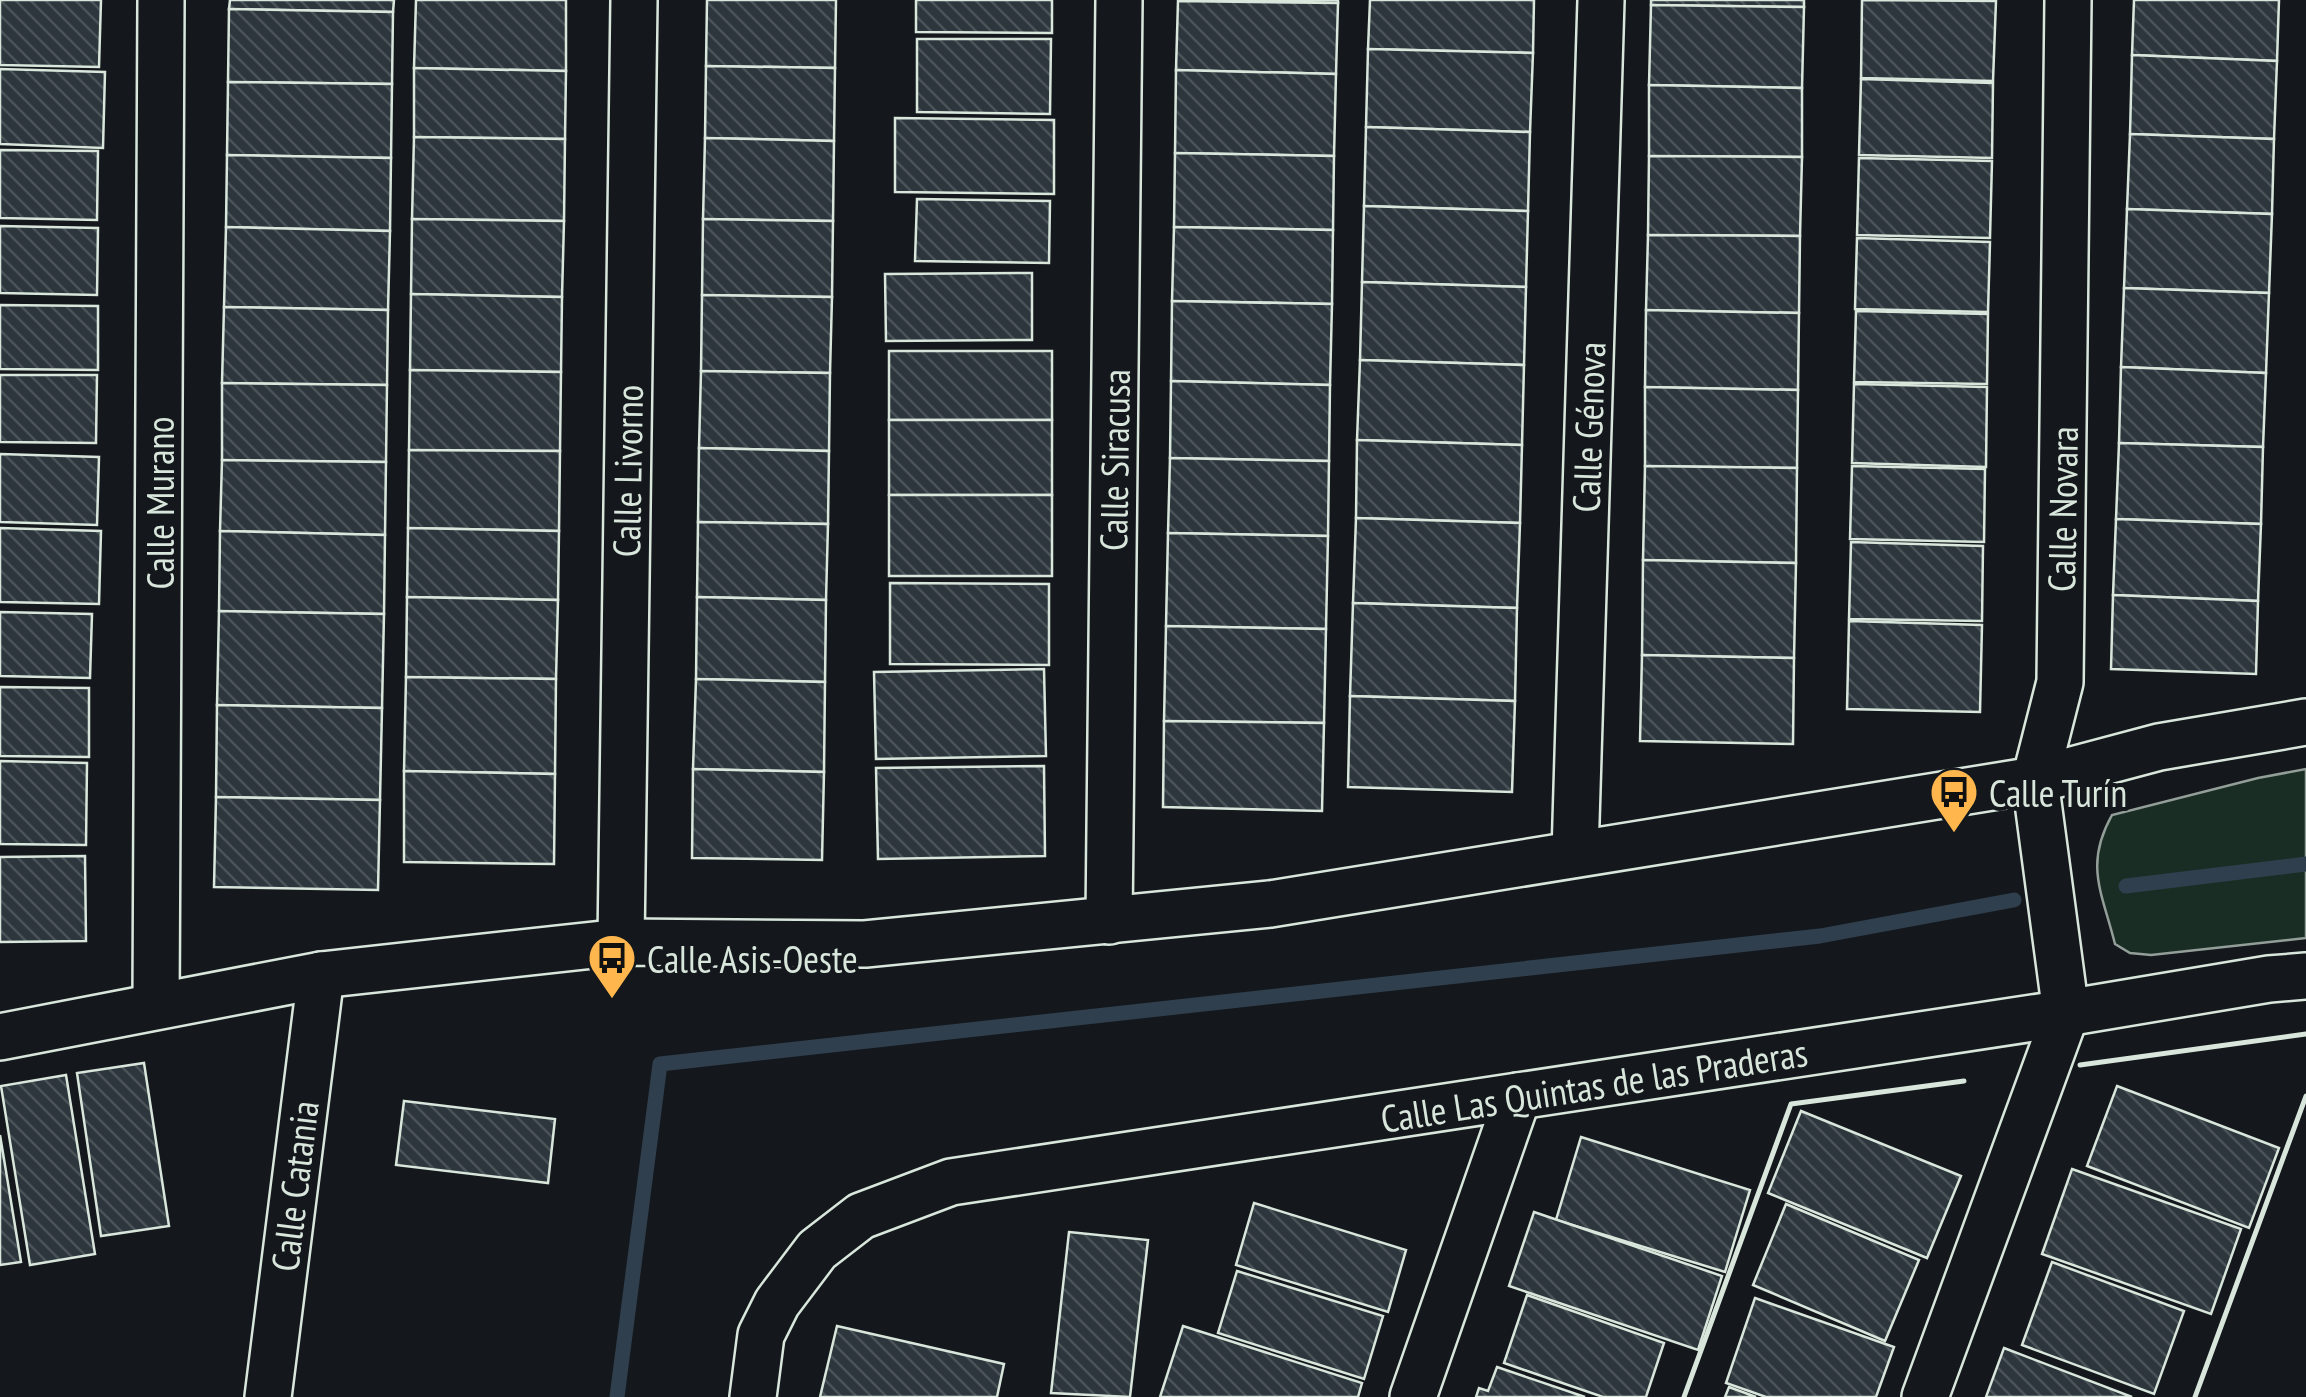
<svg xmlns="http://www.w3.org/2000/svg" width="2306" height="1397" font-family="'PT Sans Narrow',sans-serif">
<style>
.green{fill:#1a2d24;stroke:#939e99;stroke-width:2.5}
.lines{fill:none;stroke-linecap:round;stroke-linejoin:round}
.stream{stroke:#2f3f4d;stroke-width:15}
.building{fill:url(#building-back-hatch);stroke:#d8e6dc;stroke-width:2.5}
.minor-casing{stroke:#d8e6dc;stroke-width:50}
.minor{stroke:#14181c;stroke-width:45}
.wall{stroke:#d8e6dc;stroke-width:5}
.labels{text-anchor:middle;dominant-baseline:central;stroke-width:8;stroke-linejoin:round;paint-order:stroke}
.street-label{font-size:38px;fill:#d8e6dc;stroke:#14181c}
.poi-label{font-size:38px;fill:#d8e6dc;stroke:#14181c;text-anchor:start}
</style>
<defs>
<pattern id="building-back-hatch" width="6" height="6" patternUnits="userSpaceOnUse" patternTransform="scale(2.5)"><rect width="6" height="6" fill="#2c363c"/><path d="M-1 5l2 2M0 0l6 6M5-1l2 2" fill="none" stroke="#4a5358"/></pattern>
</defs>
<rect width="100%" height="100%" fill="#14181c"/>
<path class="green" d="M2306 769V938L2151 955 2130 953 2115 944C2102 892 2084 865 2112 815L2258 778Z"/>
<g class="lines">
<g class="stream">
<polyline points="2126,886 2306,864"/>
<polyline points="617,1397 660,1064 1820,936 2014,900"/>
</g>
</g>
<g class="building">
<polygon points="0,0 101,0 99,67 0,65"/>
<polygon points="230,0 394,0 393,12 229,9"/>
<polygon points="416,0 566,0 566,71 414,68"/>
<polygon points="707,0 836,0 835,68 706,66"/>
<polygon points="916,0 1052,0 1052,33 916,32"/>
<polygon points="1178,0 1338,0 1338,3"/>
<polygon points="1370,0 1534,0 1533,53 1368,49"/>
<polygon points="1651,0 1804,0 1804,7 1651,5"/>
<polygon points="1862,0 1996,1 1993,81 1861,78"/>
<polygon points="2134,0 2279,0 2277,61 2132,55"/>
<polygon points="1178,1 1338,3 1336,74 1176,70"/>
<polygon points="1651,5 1804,7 1802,88 1649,85"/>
<polygon points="229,9 393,12 392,84 228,82"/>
<polygon points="917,39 1051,39 1050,114 917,112"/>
<polygon points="1368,49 1533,53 1530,132 1366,127"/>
<polygon points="2132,55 2277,61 2274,139 2130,134"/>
<polygon points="706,66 835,68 834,141 705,138"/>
<polygon points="414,68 566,71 565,139 414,137"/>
<polygon points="0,69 105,72 103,148 0,144"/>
<polygon points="1176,70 1336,74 1334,156 1175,153"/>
<polygon points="1861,79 1993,83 1992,158 1859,155"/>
<polygon points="228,82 392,84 391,158 227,155"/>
<polygon points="1649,85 1802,88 1802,157 1649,156"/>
<polygon points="895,118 1054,120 1054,194 895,192"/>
<polygon points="1366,127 1530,132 1528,211 1364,206"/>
<polygon points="2130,134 2274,139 2272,214 2127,209"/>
<polygon points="414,137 565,139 564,221 412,219"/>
<polygon points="705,138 834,141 833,221 703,219"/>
<polygon points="0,150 98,151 97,220 0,218"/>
<polygon points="1175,153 1334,156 1333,230 1174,227"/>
<polygon points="227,155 391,158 390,231 226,227"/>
<polygon points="1649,156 1802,157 1800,236 1648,235"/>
<polygon points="1859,158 1992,161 1990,238 1857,235"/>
<polygon points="917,199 1050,201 1049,263 915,261"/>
<polygon points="1364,206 1528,211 1526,287 1362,282"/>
<polygon points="2127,209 2272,214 2269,293 2124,288"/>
<polygon points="412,219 564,221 562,297 411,294"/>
<polygon points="703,219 833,221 832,297 702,295"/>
<polygon points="0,226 98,228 97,295 0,293"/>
<polygon points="226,227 390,231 388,310 224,307"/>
<polygon points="1174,227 1333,230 1332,304 1172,301"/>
<polygon points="1648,235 1800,236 1799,313 1646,310"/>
<polygon points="1857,238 1990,242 1988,312 1855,309"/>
<polygon points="1032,273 1032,340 886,341 885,274"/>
<polygon points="1362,282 1526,287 1524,365 1360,360"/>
<polygon points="2124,288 2269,293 2266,373 2121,367"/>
<polygon points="411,294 562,297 561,372 410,370"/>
<polygon points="702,295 832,297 830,373 701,371"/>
<polygon points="1172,301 1332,304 1330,385 1171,381"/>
<polygon points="0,305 98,306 98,370 0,369"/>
<polygon points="224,307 388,310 387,385 222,383"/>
<polygon points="1646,310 1799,313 1798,390 1645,387"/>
<polygon points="1856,311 1988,314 1987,384 1854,382"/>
<rect x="889" y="351" width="163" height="69"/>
<polygon points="1360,360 1524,365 1522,445 1357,440"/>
<polygon points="2121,367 2266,373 2263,447 2119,443"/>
<polygon points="410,370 561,372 560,451 409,450"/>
<polygon points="701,371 830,373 829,451 699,448"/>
<polygon points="0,375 97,375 96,443 0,442"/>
<polygon points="1171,381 1330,385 1329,461 1170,458"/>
<polygon points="222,383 387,385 386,462 222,460"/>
<polygon points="1854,384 1987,387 1986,467 1852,463"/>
<polygon points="1645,387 1798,390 1797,468 1645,466"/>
<rect x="889" y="420" width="163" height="75"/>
<polygon points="1357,440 1522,445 1520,523 1356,518"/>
<polygon points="2119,443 2263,447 2261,524 2116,519"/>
<polygon points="699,448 829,451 828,524 698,522"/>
<polygon points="409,450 560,451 559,531 408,528"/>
<polygon points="0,454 99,457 97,525 0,522"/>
<polygon points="1170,458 1329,461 1328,536 1168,533"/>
<polygon points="222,460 386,462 385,535 220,531"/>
<polygon points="1645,466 1797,468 1796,563 1643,560"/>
<polygon points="1852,466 1985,469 1984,542 1850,539"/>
<rect x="889" y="495" width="163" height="81"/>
<polygon points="1356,518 1520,523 1517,608 1353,603"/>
<polygon points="2116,519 2261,524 2258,601 2113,595"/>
<polygon points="698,522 828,524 826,600 697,597"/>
<polygon points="0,528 101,531 99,604 0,602"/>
<polygon points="408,528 559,531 558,600 407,597"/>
<polygon points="220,531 385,535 384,614 219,611"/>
<polygon points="1168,533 1328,536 1326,629 1166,626"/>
<polygon points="1851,542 1983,546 1982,621 1849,619"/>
<polygon points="1643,560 1796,563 1794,658 1642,655"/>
<polygon points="890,583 1049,584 1049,665 890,664"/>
<polygon points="2113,595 2258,601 2256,674 2111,669"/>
<polygon points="407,597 558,600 556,679 406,677"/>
<polygon points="697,597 826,600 825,682 696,679"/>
<polygon points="1353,603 1517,608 1515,701 1350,696"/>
<polygon points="219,611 384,614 382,708 217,705"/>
<polygon points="0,612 92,614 90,678 0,676"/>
<polygon points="1849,621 1982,625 1980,712 1847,709"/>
<polygon points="1166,626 1326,629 1324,723 1164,721"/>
<polygon points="1642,655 1794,658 1793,744 1640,741"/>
<polygon points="1044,669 1046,756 876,759 874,672"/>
<polygon points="406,677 556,679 555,774 404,771"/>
<polygon points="696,679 825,682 824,772 693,769"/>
<polygon points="0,687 89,688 89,757 0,756"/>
<polygon points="1350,696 1515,701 1512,792 1348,787"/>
<polygon points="217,705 382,708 380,800 216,797"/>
<polygon points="1164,721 1324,723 1322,811 1163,807"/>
<polygon points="0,761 87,763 86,845 0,844"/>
<polygon points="1044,766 1045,856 878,859 876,768"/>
<polygon points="693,769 824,772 822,860 692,858"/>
<polygon points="404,771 555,774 554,864 404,862"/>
<polygon points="216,797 380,800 378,890 214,887"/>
<polygon points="85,856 86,941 0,942 0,857"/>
<polygon points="144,1063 169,1226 101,1236 77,1073"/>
<polygon points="66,1075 95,1254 30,1265 1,1086"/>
<polygon points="2117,1086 2279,1148 2249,1228 2087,1166"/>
<polygon points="404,1101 555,1119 548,1183 396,1165"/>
<polygon points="1801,1111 1961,1176 1927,1258 1768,1193"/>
<polygon points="0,1135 21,1262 0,1265"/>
<polygon points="1581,1137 1750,1190 1725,1272 1556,1220"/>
<polygon points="2072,1169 2241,1229 2211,1314 2042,1254"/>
<polygon points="1254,1203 1406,1250 1388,1312 1236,1265"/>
<polygon points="1786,1204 1919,1260 1885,1341 1753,1285"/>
<polygon points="1534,1212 1722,1276 1698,1350 1509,1286"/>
<polygon points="1069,1232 1148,1240 1130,1397 1051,1393"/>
<polygon points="2052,1262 2184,1311 2154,1394 2022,1345"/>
<polygon points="1237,1271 1383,1316 1364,1379 1218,1333"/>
<polygon points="1527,1295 1664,1343 1646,1397 1603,1397 1504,1363"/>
<polygon points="1755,1298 1894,1347 1876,1397 1766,1397 1726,1383"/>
<polygon points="837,1326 1004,1364 997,1397 820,1397"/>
<polygon points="1183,1326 1362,1383 1358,1397 1160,1397"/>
<polygon points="2004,1348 2132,1397 1986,1397"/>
<polygon points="1497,1367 1585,1397 1476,1397 1479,1388 1488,1391"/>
<polygon points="1729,1387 1756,1397 1725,1397"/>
</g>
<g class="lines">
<g class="minor-casing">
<g id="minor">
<polyline points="1575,854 1601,0"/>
<polyline points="1109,921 1119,0"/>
<polyline points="621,942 634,0"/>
<polyline points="156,1006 161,0"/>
<polyline points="0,1037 321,975 621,942 865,944 1270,904 2035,780 2159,747 2306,722"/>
<polyline points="268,1397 321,975"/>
<polyline points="753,1397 761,1335 777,1303 817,1250 861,1216 951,1182 2066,1013 2269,979 2306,976"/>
<polyline points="1413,1397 1518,1096"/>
<polyline points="1925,1397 2066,1013 2035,780 2060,682 2068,0"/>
</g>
</g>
<use href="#minor" class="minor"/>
<g class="wall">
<polyline points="2080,1065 2306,1034"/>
<polyline points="1684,1397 1791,1104 1964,1081"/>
<polyline points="2195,1397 2306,1096"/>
</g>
</g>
<defs>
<g id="bus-pin" transform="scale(2.5)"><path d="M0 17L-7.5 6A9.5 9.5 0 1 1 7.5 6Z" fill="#ffb74d" stroke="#14181c"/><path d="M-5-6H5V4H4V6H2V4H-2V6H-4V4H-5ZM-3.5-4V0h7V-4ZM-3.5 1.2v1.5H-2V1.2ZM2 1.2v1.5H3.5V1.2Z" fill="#111"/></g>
</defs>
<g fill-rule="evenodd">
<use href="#bus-pin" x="1954" y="792"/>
<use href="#bus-pin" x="612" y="958"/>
</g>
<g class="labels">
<g class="street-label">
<text transform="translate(1588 427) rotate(-88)">Calle Génova</text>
<text transform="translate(1114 460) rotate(-89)">Calle Siracusa</text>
<text transform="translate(627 471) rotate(-89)">Calle Livorno</text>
<text transform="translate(159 503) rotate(-90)">Calle Murano</text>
<text transform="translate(2062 509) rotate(-89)">Calle Novara</text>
<text transform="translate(1594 1085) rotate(-9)">Calle Las Quintas de las Praderas</text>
<text transform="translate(294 1186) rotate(-83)">Calle Catania</text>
</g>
<g class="poi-label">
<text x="1989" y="792">Calle Turín</text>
<text x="647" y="958">Calle Asis-Oeste</text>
</g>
</g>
</svg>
